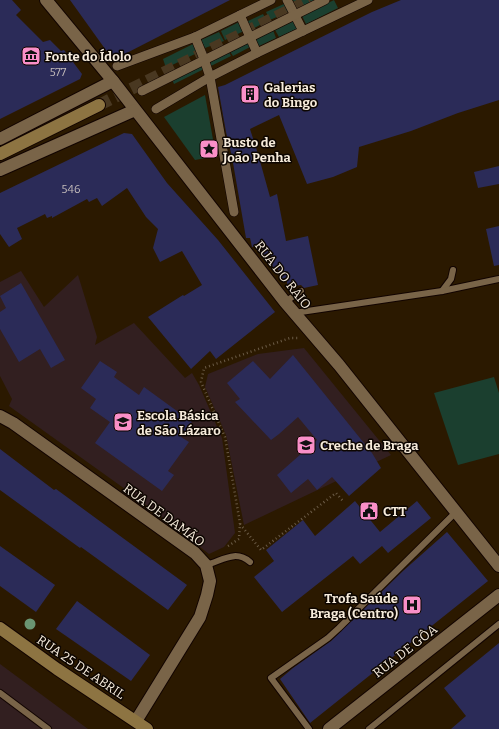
<svg xmlns="http://www.w3.org/2000/svg" width="499" height="729" font-family="Bitter,serif">
<style>
.education{fill:#321f20}
.green{fill:#1b3f2f}
.building{fill:#2b2b58}
.lines{fill:none;stroke-linecap:round;stroke-linejoin:round}
.secondary-tunnel{stroke:#493821;stroke-width:12;stroke-dasharray:12 6;stroke-linecap:butt}
.service-casing{stroke:#120400;stroke-width:8}
.pedestrian-casing{stroke:#120400;stroke-width:10}
.minor-casing{stroke:#120400;stroke-width:14}
.tertiary-casing{stroke:#120400;stroke-width:14}
.secondary-casing{stroke:#120400;stroke-width:14}
.path{stroke:#6c5c46;stroke-width:2.5;stroke-dasharray:1 3;stroke-linecap:butt}
.service{stroke:#796448;stroke-width:6}
.pedestrian{stroke:#796448;stroke-width:9}
.minor{stroke:#796448;stroke-width:12}
.tertiary{stroke:#796448;stroke-width:12}
.secondary{stroke:#8d7442;stroke-width:12}
.tree{fill:#6a9572}
.labels{text-anchor:middle;dominant-baseline:central;stroke-width:3;stroke-linejoin:round;paint-order:stroke}
.number-label{font-size:11px;fill:#c3bbba}
.poi-label{font-size:13px;font-weight:bold;fill:#f6ebdb;stroke:#0d0601;text-anchor:start}
.street-label{font-size:13px;fill:#f6ebdb;stroke:#0d0601}
</style>
<rect width="100%" height="100%" fill="#2b1900"/>
<g class="education">
<polygon points="21,271 44,307 78,275 97,337 95,345 134,323 185,378 192,373 199,385 222,438 235,533 224,547 209,554 132,494 9,406 12,399 0,376 0,282"/>
<polygon points="304,348 391,455 244,525 226,435 205,387 208,374 258,354"/>
<polygon points="0,664 88,729 0,729"/>
</g>
<g class="green">
<polygon points="293,0 315,0 297,9"/>
<polygon points="334,0 338,8 306,24 302,16"/>
<polygon points="286,3 290,11 270,20 266,12"/>
<polygon points="263,14 267,21 251,30 246,22"/>
<polygon points="241,21 244,31 225,40 221,31"/>
<polygon points="294,21 298,28 279,37 275,30"/>
<polygon points="273,30 276,38 259,46 254,37"/>
<polygon points="219,32 224,41 205,48 201,40"/>
<polygon points="246,39 250,47 233,56 229,50"/>
<polygon points="193,44 197,53 166,68 163,59"/>
<polygon points="228,50 231,56 211,66 208,58"/>
<polygon points="202,61 204,69 174,84 171,77"/>
<polygon points="205,95 216,156 195,160 164,117"/>
<polygon points="494,377 499,393 499,454 458,465 434,393"/>
</g>
<g class="building">
<polygon points="0,0 12,0 21,10 16,15 43,42 50,40 61,51 64,50 82,74 80,79 0,119"/>
<polygon points="70,0 230,0 113,60"/>
<polygon points="401,0 499,0 499,100 458,113 411,131 359,147 357,167 333,177 307,184 279,115 250,129 258,154 270,197 277,194 286,241 308,236 318,285 304,288 301,285 288,287 286,278 282,279 282,274 279,274 278,268 273,268 270,253 263,255 262,248 258,249 257,246 252,247 250,238 246,238 232,157 226,132 218,87 225,85 372,12"/>
<polygon points="124,133 132,134 167,183 218,240 275,312 216,359 210,351 191,369 148,317 183,295 184,296 202,285 182,251 160,262 153,248 158,229 146,217 127,188 102,206 97,198 89,202 87,199 52,218 52,216 47,218 45,214 17,228 22,239 9,247 0,234 0,193"/>
<polygon points="499,166 499,184 478,188 474,172"/>
<polygon points="499,226 499,265 494,266 486,229"/>
<polygon points="21,283 65,360 51,368 40,349 19,362 0,329 0,312 6,308 0,296"/>
<polygon points="293,355 372,453 381,468 349,496 332,477 317,490 308,479 291,493 277,475 317,440 298,417 279,434 271,440 235,402 240,399 227,383 253,361 270,379"/>
<polygon points="100,361 117,372 114,377 139,395 144,387 192,422 181,437 189,442 168,471 174,475 162,491 95,443 110,422 90,408 96,399 81,388"/>
<polygon points="0,449 54,490 56,489 187,585 168,610 81,547 80,548 0,490"/>
<polygon points="355,501 380,532 417,501 431,518 388,553 382,546 360,564 353,556 282,612 254,577 274,561 266,550 303,520 315,536"/>
<polygon points="447,532 488,581 310,723 280,679 293,668 331,641 403,571"/>
<polygon points="0,546 55,585 36,612 0,586"/>
<polygon points="77,601 150,655 131,681 56,629"/>
<polygon points="499,643 499,729 451,729 466,716 444,688"/>
</g>
<g class="lines">
<polyline class="secondary-tunnel" points="99,105 310,0"/>
<g class="service-casing">
<g id="service">
<polyline points="442,291 451,279 453,270"/>
<polyline points="285,302 301,291"/>
<polyline points="294,313 442,291 499,279"/>
<path d="M206 565C222 561 235 549 250 562"/>
<polyline points="0,693 48,729"/>
<polyline points="309,729 271,678 328,638 339,628 456,512"/>
<polyline points="369,729 499,624"/>
</g>
</g>
<g class="pedestrian-casing">
<g id="pedestrian">
<polyline points="287,0 303,31"/>
<polyline points="240,15 257,53"/>
<polyline points="195,37 204,59 210,77 234,212"/>
<polyline points="117,66 195,37 271,0"/>
<polyline points="142,91 325,0"/>
<polyline points="156,109 210,77 257,53 368,0"/>
</g>
</g>
<g class="minor-casing">
<g id="minor">
<polyline points="46,0 113,81"/>
<polyline points="0,416 13,423 195,553 206,565 210,581 207,595 200,617 136,721"/>
</g>
</g>
<g class="tertiary-casing">
<g id="tertiary">
<polyline points="0,139 113,81 285,302 339,365 499,566"/>
<polyline points="0,170 135,110"/>
<polyline points="329,729 499,595"/>
</g>
</g>
<g class="secondary-casing">
<g id="secondary">
<polyline points="0,154 99,105"/>
<polyline points="0,628 57,669 147,729"/>
</g>
</g>
<g class="path">
<polyline points="240,524 261,550 336,493 343,501"/>
<polyline points="228,546 239,539 240,523 225,437 201,382 204,368 290,338 299,338"/>
</g>
<use href="#service" class="service"/>
<use href="#pedestrian" class="pedestrian"/>
<use href="#minor" class="minor"/>
<use href="#tertiary" class="tertiary"/>
<use href="#secondary" class="secondary"/>
</g>
<circle class="tree" cx="30" cy="624" r="5.5"/>
<defs>
<g id="museum-square" transform="scale(1)"><rect x="-9" y="-9" width="18" height="18" rx="4" fill="#fa8fc8" stroke="#0d0601"/><path d="M0-6L6-3V-2H-6V-3ZM-5-1h2V3h-2ZM-1-1h2V3h-2ZM3-1h2V3H3ZM-6 4H6V6H-6Z" fill="#111"/></g>
<g id="building-square" transform="scale(1)"><rect x="-9" y="-9" width="18" height="18" rx="4" fill="#fa8fc8" stroke="#0d0601"/><path d="M-4-6H4V6H1V3H-1V6H-4ZM-2.5-4.3h1.7v1.8h-1.7ZM.8-4.3h1.7v1.8H.8ZM-2.5-1h1.7V.8h-1.7ZM.8-1h1.7V.8H.8Z" fill="#111"/></g>
<g id="sight-square" transform="scale(1)"><rect x="-9" y="-9" width="18" height="18" rx="4" fill="#fa8fc8" stroke="#0d0601"/><path d="M0-6L1.8-2.2L6-1.7L2.9 1.2L3.7 5.4L0 3.3L-3.7 5.4L-2.9 1.2L-6-1.7L-1.8-2.2Z" fill="#111"/></g>
<g id="school-square" transform="scale(1)"><rect x="-9" y="-9" width="18" height="18" rx="4" fill="#fa8fc8" stroke="#0d0601"/><path d="M0-5L7-2L0 1L-7-2ZM-4 1L0 2.5L4 1V4Q0 6-4 4Z" fill="#111"/></g>
<g id="civic-square" transform="scale(1)"><rect x="-9" y="-9" width="18" height="18" rx="4" fill="#fa8fc8" stroke="#0d0601"/><path d="M-.6-6.5H3V-4.5H.6V-3L4-1V1h2V6H-6V1h2V-1L-.6-3ZM-1.2 2.5V6h2.4V2.5Z" fill="#111"/></g>
<g id="hospital-square" transform="scale(1)"><rect x="-9" y="-9" width="18" height="18" rx="4" fill="#fa8fc8" stroke="#0d0601"/><path d="M-5-5h3v3.5h4V-5h3V5h-3V1.5h-4V5h-3Z" fill="#111"/></g>
</defs>
<g fill-rule="evenodd">
<use href="#museum-square" x="31" y="56"/>
<use href="#building-square" x="250" y="94"/>
<use href="#sight-square" x="209" y="149"/>
<use href="#school-square" x="123" y="422"/>
<use href="#school-square" x="306" y="445"/>
<use href="#civic-square" x="369" y="511"/>
<use href="#hospital-square" x="412" y="605"/>
</g>
<g class="labels">
<g class="number-label">
<text x="58" y="72">577</text>
<text x="71" y="189">546</text>
</g>
<g class="poi-label">
<text x="45" y="56">Fonte do Ídolo</text>
<text x="264" y="87">Galerias<tspan x="264" dy="15">do Bingo</tspan></text>
<text x="223" y="142">Busto de<tspan x="223" dy="15">João Penha</tspan></text>
<text x="137" y="415">Escola Básica<tspan x="137" dy="15">de São Lázaro</tspan></text>
<text x="320" y="445">Creche de Braga</text>
<text x="383" y="511">CTT</text>
<text x="398" y="598" text-anchor="end">Trofa Saúde<tspan x="398" dy="15">Braga (Centro)</tspan></text>
</g>
<g class="street-label">
<text transform="translate(283 275) rotate(52)">RUA DO RAIO</text>
<text transform="translate(164 515) rotate(36)">RUA DE DAMÃO</text>
<text transform="translate(405 651) rotate(-38)">RUA DE GÔA</text>
<text transform="translate(81 667) rotate(34)">RUA 25 DE ABRIL</text>
</g>
</g>
</svg>
